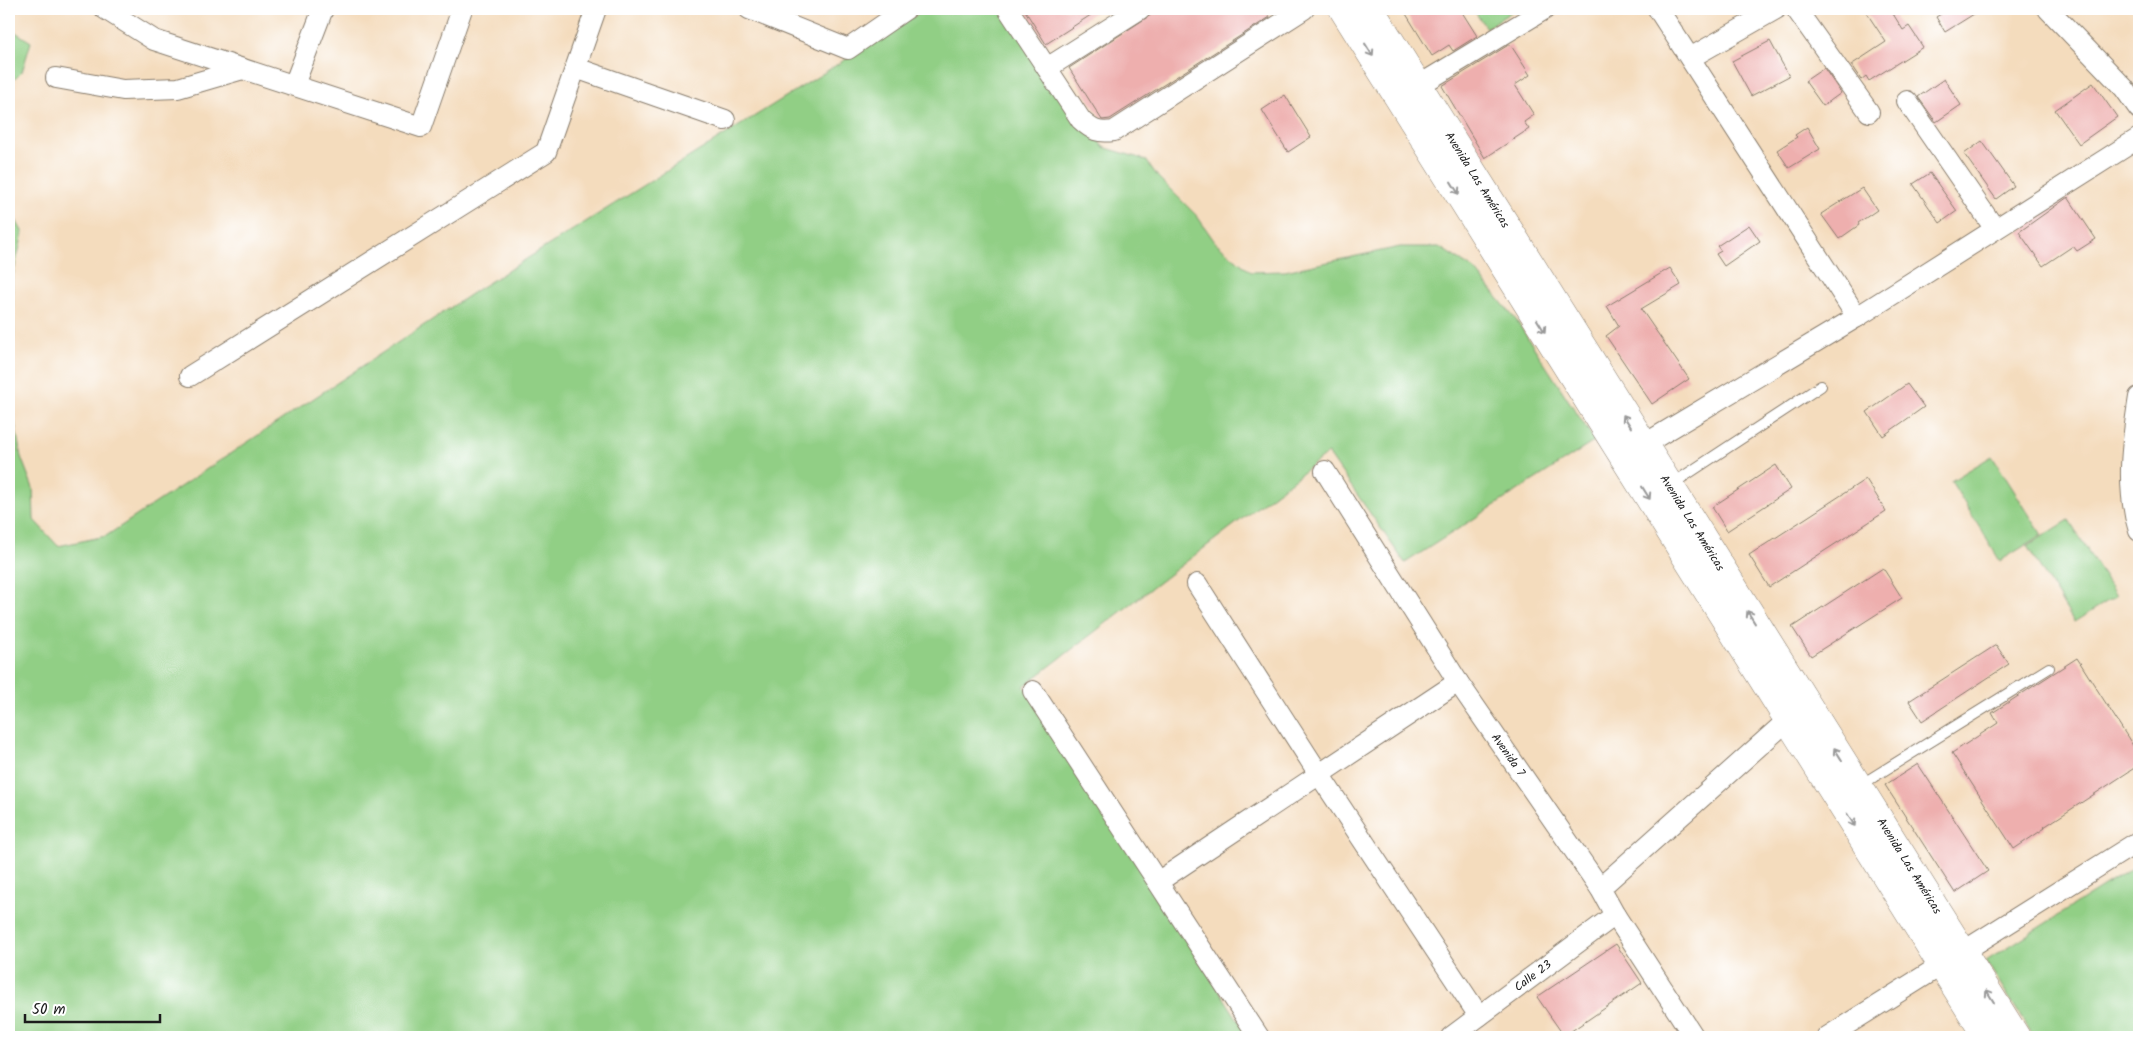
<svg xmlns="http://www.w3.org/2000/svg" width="2148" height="1046" font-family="Kalam,sans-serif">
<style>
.green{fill:#91cf85;stroke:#567650}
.building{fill:#eeafae}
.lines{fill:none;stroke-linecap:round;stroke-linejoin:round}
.lane-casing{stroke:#887c6c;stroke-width:12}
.street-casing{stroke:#887c6c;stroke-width:22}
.secondary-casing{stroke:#887c6c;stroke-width:29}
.lane{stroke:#fff;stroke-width:10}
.street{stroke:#fff;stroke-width:20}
.secondary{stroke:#fff;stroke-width:28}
.oneway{stroke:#999}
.labels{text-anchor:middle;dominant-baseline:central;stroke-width:4;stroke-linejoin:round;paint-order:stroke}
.street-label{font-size:12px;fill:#1c1c1c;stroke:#fff}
</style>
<rect width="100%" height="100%" fill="#fff"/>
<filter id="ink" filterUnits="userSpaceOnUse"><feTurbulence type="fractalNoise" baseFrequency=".02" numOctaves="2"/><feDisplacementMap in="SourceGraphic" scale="10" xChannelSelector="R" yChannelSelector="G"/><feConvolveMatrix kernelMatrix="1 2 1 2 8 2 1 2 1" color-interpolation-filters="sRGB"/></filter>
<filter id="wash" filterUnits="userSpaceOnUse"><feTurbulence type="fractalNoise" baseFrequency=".0096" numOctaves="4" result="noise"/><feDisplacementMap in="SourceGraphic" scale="20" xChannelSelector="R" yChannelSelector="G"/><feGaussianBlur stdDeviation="1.12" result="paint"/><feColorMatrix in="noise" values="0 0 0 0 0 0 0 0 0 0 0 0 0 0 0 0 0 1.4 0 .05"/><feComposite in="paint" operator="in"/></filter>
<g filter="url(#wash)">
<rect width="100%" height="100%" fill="#f4dcbd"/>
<g class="green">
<polygon points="926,9 1007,9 1103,147 1146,160 1158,177 1197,216 1215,242 1251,272 1285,271 1400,247 1439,247 1475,270 1516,320 1595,441 1405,563 1328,453 1024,686 1249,1037 9,1037 9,207 23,233 12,280 14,332 12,381 13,412 21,457 33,488 34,520 58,546 106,536 480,288"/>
<polygon points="1473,9 1516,9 1486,28"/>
<polygon points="9,28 31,42 22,72 9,85"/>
<polygon points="1992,456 2042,535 2000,561 1951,481"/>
<polygon points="2069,520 2116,596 2074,622 2027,546"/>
<polygon points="2139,864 2139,1037 2034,1037 1986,961"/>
</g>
<g id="blocks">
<g class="building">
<polygon points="1024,9 1100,9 1046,44"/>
<polygon points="1160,9 1265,9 1270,17 1110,119 1102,120 1069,68"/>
<polygon points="1403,9 1460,9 1477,36 1453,51 1449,45 1432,56"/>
<polygon points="1864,9 1890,9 1903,30 1909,26 1923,47 1869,81 1866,76 1861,80 1851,65 1886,42"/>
<polygon points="1949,9 1982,9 1945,32 1936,17"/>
<polygon points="1770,41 1789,76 1751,96 1732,61"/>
<polygon points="1510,44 1530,75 1515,85 1534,115 1524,122 1529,129 1485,158 1442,86"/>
<polygon points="1824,68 1841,93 1823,106 1805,81"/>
<polygon points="1944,79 1961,105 1936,122 1918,97"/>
<polygon points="2093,83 2117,117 2079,144 2055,110"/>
<polygon points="1285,95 1311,137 1288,152 1262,110"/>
<polygon points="1807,127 1820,149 1789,168 1777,150 1797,137 1795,135"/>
<polygon points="1982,141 2014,186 1996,199 1964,154"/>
<polygon points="1930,173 1957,211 1940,223 1913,184"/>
<polygon points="1862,188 1877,210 1858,223 1859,225 1839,239 1821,214"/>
<polygon points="2068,197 2096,239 2077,251 2073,246 2043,266 2019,232"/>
<polygon points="1749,225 1760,241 1724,266 1716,254 1721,251 1717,246"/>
<polygon points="1670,268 1681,285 1641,309 1689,379 1652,404 1606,336 1619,326 1607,306"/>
<polygon points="1907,384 1924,407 1883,436 1867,412"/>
<polygon points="1776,465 1791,489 1727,531 1712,507"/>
<polygon points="1866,479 1886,511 1769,587 1749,555"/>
<polygon points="1883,568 1902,598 1811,656 1792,627"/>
<polygon points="1996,645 2009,664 1922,721 1909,701"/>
<polygon points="2077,658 2139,755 2139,765 2044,827 2045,828 2014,849 1952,753 1998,723 1992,713"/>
<polygon points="1918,764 1988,871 1955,893 1885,785"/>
<polygon points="1616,944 1642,983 1564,1036 1537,997"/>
</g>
</g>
</g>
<g filter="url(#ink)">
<use href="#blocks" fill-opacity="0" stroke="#887c6c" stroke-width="1"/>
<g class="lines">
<g class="lane-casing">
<g id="lane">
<polyline points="1669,486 1821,386"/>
<polyline points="1859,786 2049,668"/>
</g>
</g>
<g class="street-casing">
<g id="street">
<polyline points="105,9 154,40 421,127 462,9"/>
<polyline points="749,9 848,49 906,9"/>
<path d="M1008 9 1081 120C1093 131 1098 133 1114 131L1304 9"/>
<polyline points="1658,9 1857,317"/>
<polyline points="1796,9 1869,112"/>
<polyline points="2048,9 2124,88 2139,109"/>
<polyline points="1690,58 1776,9"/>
<polyline points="576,68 725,120"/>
<polyline points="1047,68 1140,9"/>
<polyline points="56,78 123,90 178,88 243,69"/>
<polyline points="294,85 323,9"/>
<polyline points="1418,86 1545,9"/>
<polyline points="1907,101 1995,229"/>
<polyline points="190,376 546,152 596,9"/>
<path d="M2139 397C2132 441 2125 487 2139 531"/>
<polyline points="1633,451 1857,317 2139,138"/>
<polyline points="1325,471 1458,682 1600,888 1615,915 1694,1037"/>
<polyline points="1197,584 1319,774 1479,1016"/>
<polyline points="1033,691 1259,1037"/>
<polyline points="1159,881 1458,682"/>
<polyline points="1600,888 1788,720"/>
<polyline points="1451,1037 1615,915"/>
<polyline points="1827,1037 2139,841"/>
</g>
</g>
<g class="secondary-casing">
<g id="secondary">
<polyline points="1343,9 1987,1037"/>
<polyline points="1370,9 2016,1037"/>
</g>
</g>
<use href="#lane" class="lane"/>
<use href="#street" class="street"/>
<use href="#secondary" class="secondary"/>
</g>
<defs><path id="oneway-shaft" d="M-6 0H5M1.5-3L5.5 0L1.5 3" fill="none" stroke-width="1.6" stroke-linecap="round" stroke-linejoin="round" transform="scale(1.25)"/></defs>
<g class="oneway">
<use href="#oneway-shaft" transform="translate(1369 50) rotate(58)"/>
<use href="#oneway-shaft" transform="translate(1455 188) rotate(58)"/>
<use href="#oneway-shaft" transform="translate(1541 326) rotate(58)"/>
<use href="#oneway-shaft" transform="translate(1627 421) rotate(-122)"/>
<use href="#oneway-shaft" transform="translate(1646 493) rotate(58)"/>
<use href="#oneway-shaft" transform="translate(1751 617) rotate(-122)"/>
<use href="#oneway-shaft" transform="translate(1838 754) rotate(-122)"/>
<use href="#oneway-shaft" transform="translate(1851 820) rotate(58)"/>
<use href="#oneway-shaft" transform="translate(1990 996) rotate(-122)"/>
</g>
</g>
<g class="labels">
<g class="street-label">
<text transform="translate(1477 180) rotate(58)">Avenida Las Américas</text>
<text transform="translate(1692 523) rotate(58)">Avenida Las Américas</text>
<text transform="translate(1508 755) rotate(55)">Avenida 7</text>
<text transform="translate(1909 866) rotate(58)">Avenida Las Américas</text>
<text transform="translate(1533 976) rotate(-37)">Calle 23</text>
</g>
</g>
<rect width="2148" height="1046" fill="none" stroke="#fff" stroke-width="30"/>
<path d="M25 1014v8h135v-8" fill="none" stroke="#1c1c1c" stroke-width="2.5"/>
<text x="32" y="1014" font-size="15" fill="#1c1c1c" stroke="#ffffff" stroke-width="4" paint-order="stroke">50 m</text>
</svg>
